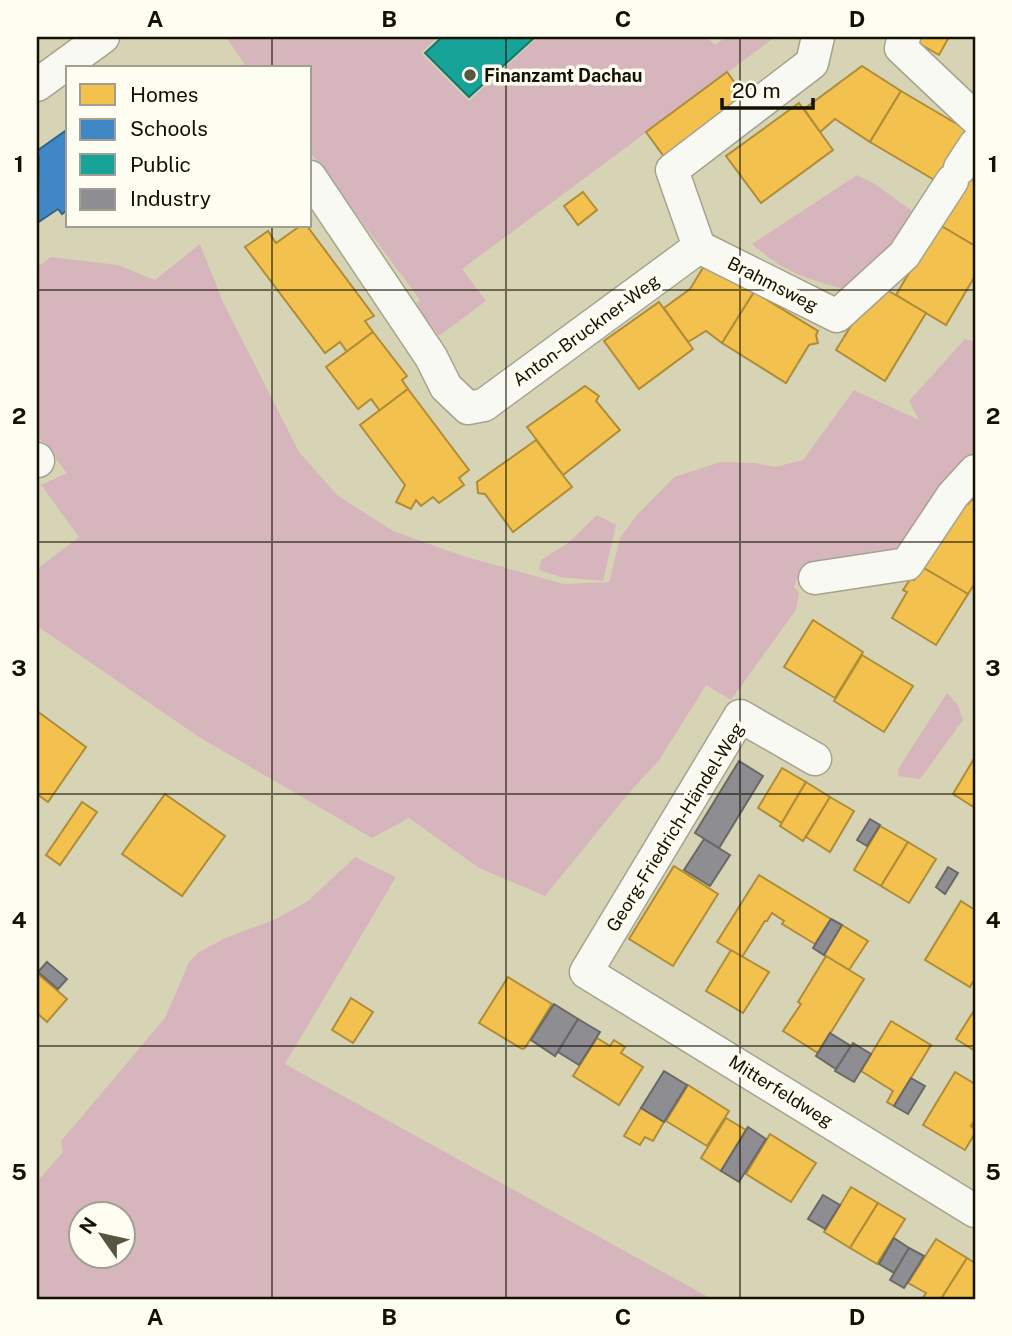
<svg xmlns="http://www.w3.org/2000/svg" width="1012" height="1336" font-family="'Public Sans',sans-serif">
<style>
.green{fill:#d6b6bc;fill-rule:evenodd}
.homes{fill:#f2c14e;stroke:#af8c37;stroke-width:2}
.schools{fill:#3f88c5;stroke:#32648a;stroke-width:2}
.public{fill:#17a398;stroke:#16776a;stroke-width:2}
.industry{fill:#8d8d92;stroke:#696866;stroke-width:2}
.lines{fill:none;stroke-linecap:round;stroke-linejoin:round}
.street-casing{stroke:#a6a38c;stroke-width:35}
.street{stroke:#f9f9f4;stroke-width:32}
.grid{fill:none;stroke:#141100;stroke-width:2;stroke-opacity:0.55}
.poi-dot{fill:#585540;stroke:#fefdf2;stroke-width:2.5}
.labels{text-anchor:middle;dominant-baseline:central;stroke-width:7;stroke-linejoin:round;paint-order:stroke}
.poi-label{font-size:18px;font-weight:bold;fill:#141100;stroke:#fefdf2;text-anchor:start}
.street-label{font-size:18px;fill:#141100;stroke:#fefdf2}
.neatline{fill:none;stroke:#141100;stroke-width:2.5}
.grid-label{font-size:23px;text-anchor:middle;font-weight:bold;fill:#141100}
</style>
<rect width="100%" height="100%" fill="#d7d4b6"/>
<g class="green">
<polygon points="226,37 438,37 421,53 469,101 538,37 706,37 715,45 726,37 775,37 462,269 486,301 439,336 415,304 420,300 310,152 310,68 247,68"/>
<path d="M857 175 875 184 912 211 889 248 848 290C806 279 785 273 752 244Z"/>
<polygon points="200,244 223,302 299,452 337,495 393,531 466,557 564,584 609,582 620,538 636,516 674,477 721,462 755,463 775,467 803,460 854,390 919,420 909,401 965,339 975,342 975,455 902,553 815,578 797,579 794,587 799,593 796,610 731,700 706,685 660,759 629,793 545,896 479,868 409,818 372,838 199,737 37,626 37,569 79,537 41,485 67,473 37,435 37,267 51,257 118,265 155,280"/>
<polygon points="597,515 616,525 603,581 561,577 539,570 541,560 568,543"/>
<polygon points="947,693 958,705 963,720 920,779 898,776 898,769"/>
<path d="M355 857 396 877 285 1064 712 1299H37V1182L63 1152 61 1141 165 1018 189 962 199 952 225 938 274 920 308 901ZM80 1214H122V1256H80Z"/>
</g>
<g class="homes">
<polygon points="915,37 949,37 939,55 913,40"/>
<polygon points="862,66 901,91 870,142 835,119 820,132 804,109"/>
<polygon points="727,72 746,98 665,158 646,132"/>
<polygon points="901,91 967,130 936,181 870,142"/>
<polygon points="799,103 833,150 761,203 726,156"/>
<polygon points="975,164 975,246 938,224"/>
<polygon points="583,192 597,210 578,225 564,206"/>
<polygon points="938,224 975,246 975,276 946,325 896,295"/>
<polygon points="300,226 307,226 374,316 365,321 373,332 347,352 340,342 325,353 245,247 268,231 276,243"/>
<polygon points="704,266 754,292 722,343 706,331 688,342 664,308 690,289"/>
<polygon points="877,284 926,313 885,381 836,350"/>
<polygon points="754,292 818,331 816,335 818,343 809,345 786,383 722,343"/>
<polygon points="659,302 693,349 639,389 604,341"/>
<polygon points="373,332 407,376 402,380 408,389 380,411 371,399 358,409 326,367"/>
<polygon points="585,386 599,396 596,401 620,430 563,475 527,427"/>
<polygon points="408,389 469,470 459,478 464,485 439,503 433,497 421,506 416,500 411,509 396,502 405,485 360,425"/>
<polygon points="536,440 572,487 513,532 485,494 478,493 477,482"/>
<polygon points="972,499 975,502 975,583 968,594 922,567 962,501 968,504"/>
<polygon points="922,567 968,594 936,645 892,618 907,592 903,590 911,578 914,580"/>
<polygon points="813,620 863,652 835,698 784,667"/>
<polygon points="862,655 913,686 884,732 834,701"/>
<polygon points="37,711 86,747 48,802 37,794"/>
<polygon points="975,757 975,808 953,794"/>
<polygon points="782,768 806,782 782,823 758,808"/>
<polygon points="806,782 830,797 803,841 780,826"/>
<polygon points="165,794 225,836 182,896 122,854"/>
<polygon points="830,797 854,811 830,852 806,837"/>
<polygon points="82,802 97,812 60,865 46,855"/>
<polygon points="880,826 908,842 881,886 854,870"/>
<polygon points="908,842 936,859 909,903 881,886"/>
<polygon points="674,866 718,894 673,966 629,939"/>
<polygon points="759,875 831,919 815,944 782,924 784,921 772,913 767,921 765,921 742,957 717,942"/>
<polygon points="961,901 975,910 975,978 970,987 925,960"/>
<polygon points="842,925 868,941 849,970 824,955"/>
<polygon points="731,950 769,972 743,1013 706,991"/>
<polygon points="826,956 864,979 818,1053 783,1031 801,1004 798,1002"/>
<polygon points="37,973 67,999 47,1022 37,1013"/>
<polygon points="508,977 552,1004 525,1048 522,1049 479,1023"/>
<polygon points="351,998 373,1012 353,1043 332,1030"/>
<polygon points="975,1009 975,1051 956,1039"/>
<polygon points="891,1021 931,1045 894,1106 887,1102 893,1091 861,1071"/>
<polygon points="597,1038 610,1046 614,1040 625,1047 621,1053 643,1067 619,1105 573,1076"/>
<polygon points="955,1072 975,1084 975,1119 971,1126 975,1129 975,1133 965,1150 923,1125"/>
<polygon points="688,1085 729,1111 707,1146 666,1121"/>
<polygon points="641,1108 664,1122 653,1141 645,1137 640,1145 624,1136"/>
<polygon points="726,1118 746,1130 721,1171 701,1158"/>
<polygon points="770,1134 816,1163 791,1202 746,1174"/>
<polygon points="851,1187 878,1203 850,1248 824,1232"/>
<polygon points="878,1203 905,1219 877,1264 850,1248"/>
<polygon points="936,1239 967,1258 941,1299 922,1299 926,1293 908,1283"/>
<polygon points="967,1258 975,1263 975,1299 941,1299"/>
</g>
<polygon class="schools" points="68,129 68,209 62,214 58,209 37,223 39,158 37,151"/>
<polygon class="public" points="442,37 535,37 469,97 425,53"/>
<g class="industry">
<polygon points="739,761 763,776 719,848 695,833"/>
<polygon points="870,819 880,825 867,846 857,840"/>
<polygon points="704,839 730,855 710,886 684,870"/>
<polygon points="948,867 958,873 945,894 936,887"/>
<polygon points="831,919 842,925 824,955 813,948"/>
<polygon points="47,962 67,979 58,989 38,972"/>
<polygon points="554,1004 578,1019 555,1056 531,1040"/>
<polygon points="578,1019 600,1032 579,1065 558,1052"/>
<polygon points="830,1033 851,1046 836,1069 816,1056"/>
<polygon points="853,1043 871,1054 854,1082 835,1071"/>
<polygon points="664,1071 687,1085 664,1122 641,1108"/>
<polygon points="911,1078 925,1086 908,1114 894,1106"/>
<polygon points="748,1127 766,1139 739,1182 721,1171"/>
<polygon points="823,1195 840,1205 825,1229 808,1219"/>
<polygon points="894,1238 909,1248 894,1273 879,1264"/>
<polygon points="909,1248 924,1256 904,1288 890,1280"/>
</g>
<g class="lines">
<g class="street-casing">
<g id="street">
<polyline points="904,37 901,48 975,118"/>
<polyline points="37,85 103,37"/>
<polyline points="960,168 975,145"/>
<polyline points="310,177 431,357 446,387 468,408 484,405 699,247 672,170 812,63 818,37"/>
<polyline points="699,247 837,316 904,255 952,181"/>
<polyline points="37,459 38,461"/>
<polyline points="815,578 907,564 953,495 975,471"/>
<polyline points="815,759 740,716 586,972 975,1211"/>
</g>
</g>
<use href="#street" class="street"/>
</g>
<path class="grid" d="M272 37V68M506 37V1299M740 37V1299M272 226V1299M37 290H975M37 542H975M37 794H975M37 1046H975"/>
<circle class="poi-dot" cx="470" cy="75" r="7"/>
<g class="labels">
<g class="poi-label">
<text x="484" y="75">Finanzamt Dachau</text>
</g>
<g class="street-label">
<text transform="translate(773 284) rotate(27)">Brahmsweg</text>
<text transform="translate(586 330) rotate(-36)">Anton-Bruckner-Weg</text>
<text transform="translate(675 827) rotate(-58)">Georg-Friedrich-Händel-Weg</text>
<text transform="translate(781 1091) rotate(32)">Mitterfeldweg</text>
</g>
</g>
<rect width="1012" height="1336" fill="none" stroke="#fefdf2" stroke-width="77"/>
<rect x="66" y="66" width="245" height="161" fill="#fefdf2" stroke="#a09f91" stroke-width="2"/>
<rect x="80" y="84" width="35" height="21" fill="#f2c14e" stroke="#a09f91" stroke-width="2"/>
<text x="130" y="102" font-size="21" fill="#141100">Homes</text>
<rect x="80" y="119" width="35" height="21" fill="#3f88c5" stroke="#a09f91" stroke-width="2"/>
<text x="130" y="136" font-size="21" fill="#141100">Schools</text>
<rect x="80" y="154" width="35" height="21" fill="#17a398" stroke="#a09f91" stroke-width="2"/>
<text x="130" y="172" font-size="21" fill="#141100">Public</text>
<rect x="80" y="189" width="35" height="21" fill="#8d8d92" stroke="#a09f91" stroke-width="2"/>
<text x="130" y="206" font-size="21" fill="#141100">Industry</text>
<g transform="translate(102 1235) rotate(304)"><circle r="33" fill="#fefdf2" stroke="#a09f91" stroke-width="2"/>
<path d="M0-5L12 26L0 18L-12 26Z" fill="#585540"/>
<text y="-10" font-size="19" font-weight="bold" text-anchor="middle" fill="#141100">N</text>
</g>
<path d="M722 98v10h91v-10" fill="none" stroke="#141100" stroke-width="3.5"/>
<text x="732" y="98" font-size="21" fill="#141100" stroke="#fefdf2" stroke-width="5" paint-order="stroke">20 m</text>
<rect x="38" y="38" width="936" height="1260" class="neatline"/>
<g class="grid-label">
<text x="155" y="27">A</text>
<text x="389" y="27">B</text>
<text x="623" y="27">C</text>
<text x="857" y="27">D</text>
<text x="19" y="172">1</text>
<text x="993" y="172">1</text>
<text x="19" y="424">2</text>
<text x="993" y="424">2</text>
<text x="19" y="676">3</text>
<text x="993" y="676">3</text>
<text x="19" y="928">4</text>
<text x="993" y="928">4</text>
<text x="19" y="1180">5</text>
<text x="993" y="1180">5</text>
<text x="155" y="1325">A</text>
<text x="389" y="1325">B</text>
<text x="623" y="1325">C</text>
<text x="857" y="1325">D</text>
</g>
</svg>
